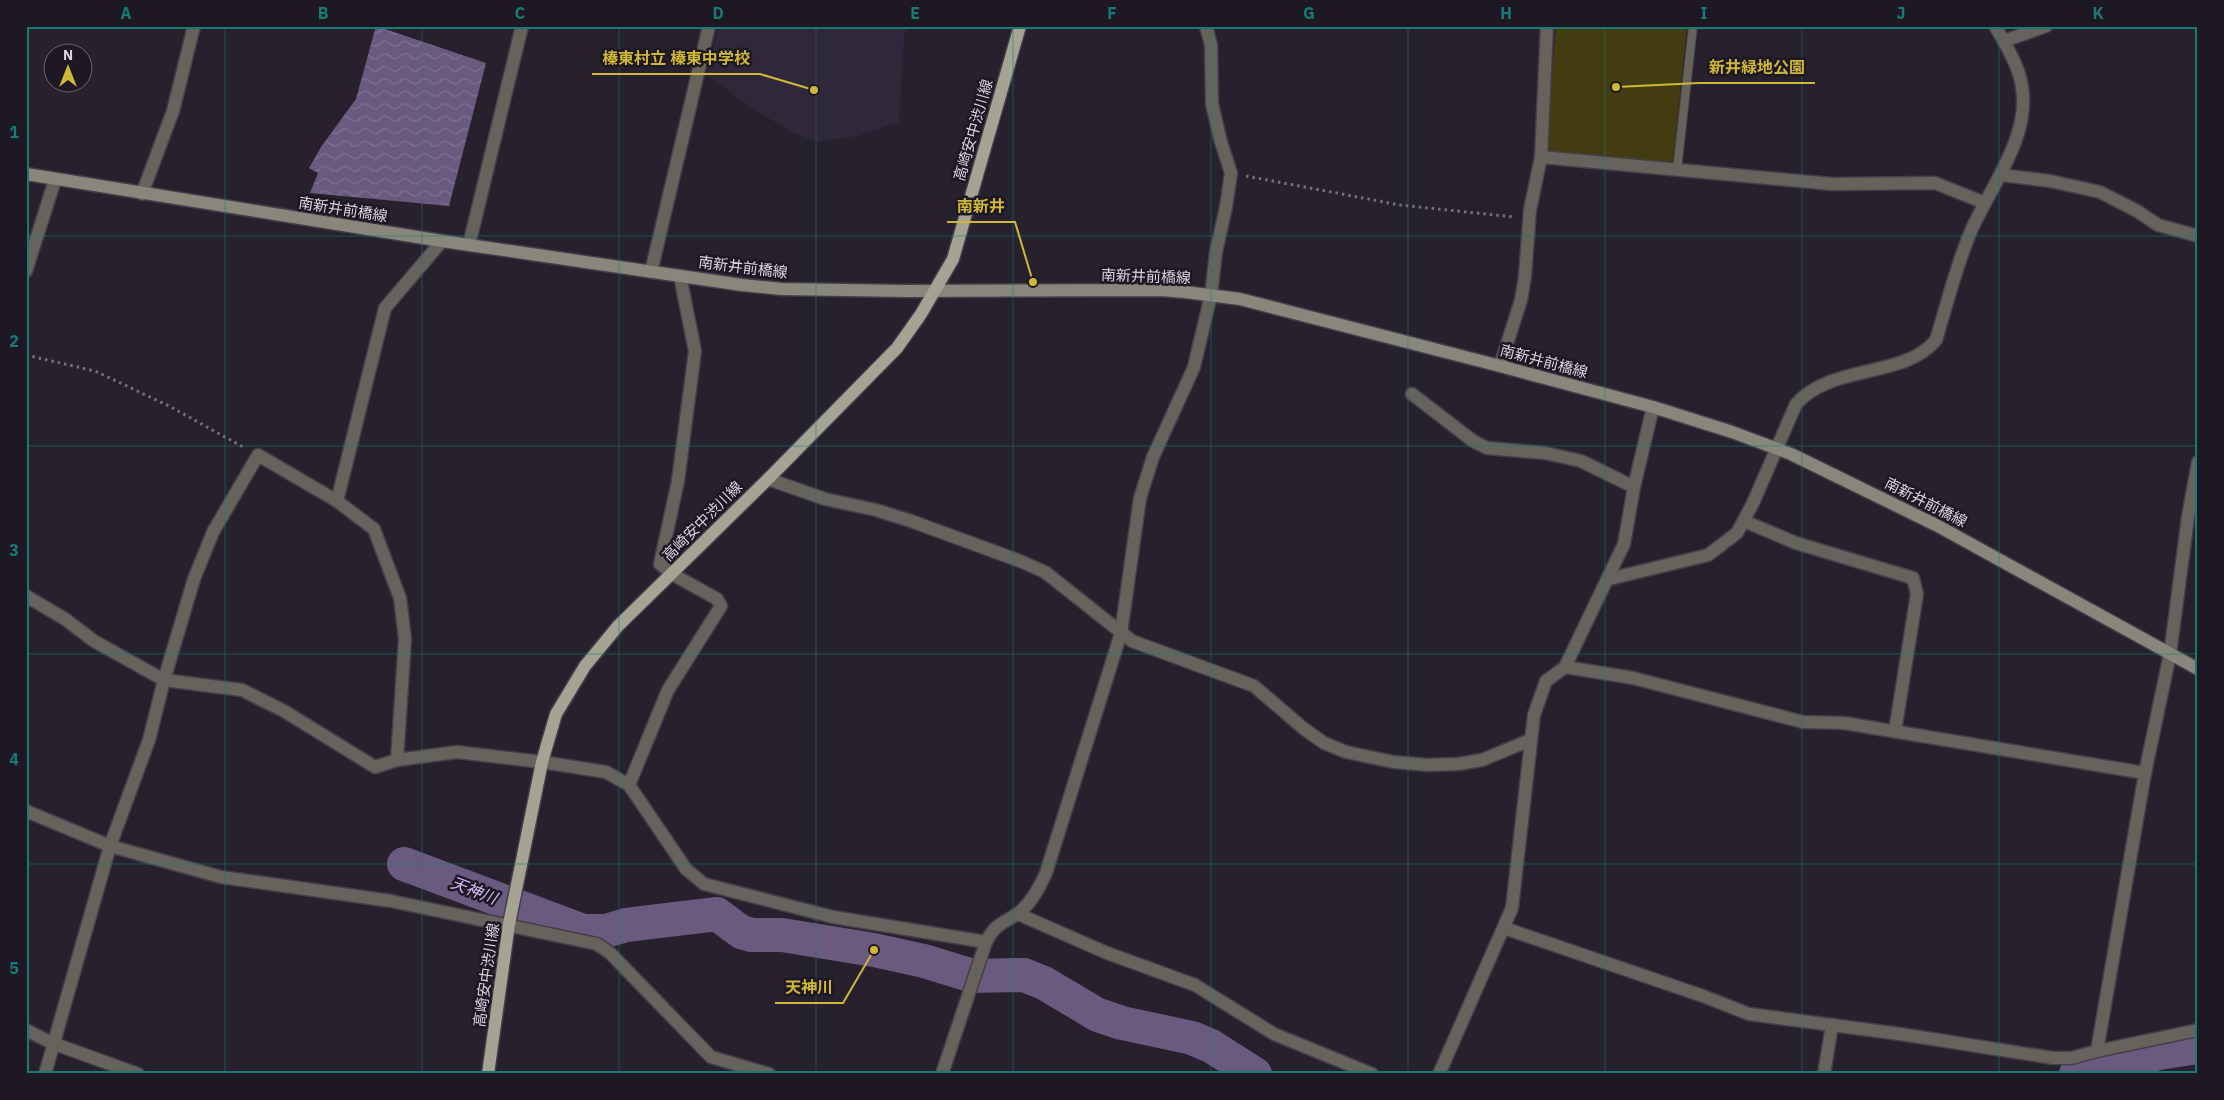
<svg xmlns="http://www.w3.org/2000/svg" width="2224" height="1100" font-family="'IBM Plex Sans','Noto Sans JP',sans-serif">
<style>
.built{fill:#2f273a}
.park{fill:#443c11}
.water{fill:url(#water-waves)}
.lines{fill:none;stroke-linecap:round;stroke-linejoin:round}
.river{stroke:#6b5a80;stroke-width:34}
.service-casing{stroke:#443e4a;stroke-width:10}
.minor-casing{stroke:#443e4a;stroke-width:15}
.secondary-casing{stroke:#443e4a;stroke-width:15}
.primary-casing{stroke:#443e4a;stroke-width:15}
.path{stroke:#75707b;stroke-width:3;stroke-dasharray:2.5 4;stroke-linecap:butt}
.service{stroke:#65635c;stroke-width:8}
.minor{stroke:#65635c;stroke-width:12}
.secondary{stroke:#89877c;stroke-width:12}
.primary{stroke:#a5a394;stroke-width:12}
.grid{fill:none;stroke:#197b74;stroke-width:1;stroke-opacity:0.55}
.labels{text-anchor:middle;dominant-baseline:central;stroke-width:5;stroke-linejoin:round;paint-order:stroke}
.street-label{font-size:15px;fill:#dad6df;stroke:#1d1824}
.water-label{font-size:16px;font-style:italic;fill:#d6bbfb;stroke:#1d1824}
.leader{fill:none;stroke:#cfb837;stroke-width:2}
.callout-dot{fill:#cfb837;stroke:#1d1824;stroke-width:2}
.callout-label{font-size:16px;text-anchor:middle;font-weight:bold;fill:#cfb837;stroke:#1d1824;stroke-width:5;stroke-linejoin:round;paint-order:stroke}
.neatline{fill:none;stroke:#197b74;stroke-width:2}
.grid-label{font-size:16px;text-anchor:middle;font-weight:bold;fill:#197b74}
</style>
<defs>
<pattern id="water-waves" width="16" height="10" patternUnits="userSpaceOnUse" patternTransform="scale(1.25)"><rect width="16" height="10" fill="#6b5a80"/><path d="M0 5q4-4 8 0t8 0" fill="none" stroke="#807192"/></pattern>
</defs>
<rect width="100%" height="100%" fill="#27212e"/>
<polygon class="built" points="719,26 907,26 904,38 899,122 858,136 818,142 791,132 749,106 706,74"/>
<polygon class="park" points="1556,26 1687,26 1673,161 1635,161 1552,151 1546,148"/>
<polygon class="water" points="376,26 486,63 449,206 310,193 318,173 309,168 321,147 356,99"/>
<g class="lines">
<g class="river">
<polyline points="404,864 583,931 606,931 626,925 717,914 741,932 752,935 782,935 874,950 924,961 973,976 1024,975 1044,983 1098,1015 1122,1023 1192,1038 1211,1046 1255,1074"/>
<polyline points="2076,1074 2159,1053 2198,1047"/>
</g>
<g class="service-casing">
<polyline id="service" points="1677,170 1693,26"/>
</g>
<g class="minor-casing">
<g id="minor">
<polyline points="2004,41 2046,26"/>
<polyline points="1541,157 1832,184 1935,183 1985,203"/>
<polyline points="2001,175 2050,181 2100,192 2137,211 2158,225 2198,236"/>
<polyline points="142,194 173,111 194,26"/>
<polyline points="469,245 522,26"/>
<polyline points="26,271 55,180"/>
<polyline points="651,272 709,26"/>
<polyline points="1500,366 1521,300 1525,276 1530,210 1541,157 1547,26"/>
<polyline points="1412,394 1473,441 1487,448 1545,453 1581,461 1634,487"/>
<polyline points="768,479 825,499 876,510 911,521 1020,561 1045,572 1132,641 1254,686 1303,728 1324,743 1346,752 1394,762 1428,765 1458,764 1482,760 1530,740"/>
<polyline points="337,501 385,308 442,241"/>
<polyline points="1744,521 1796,543 1913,578 1917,594 1895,731"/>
<path d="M1609 579 1708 555 1737 533 1753 503 1796 404C1833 363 1904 379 1936 340 1947 304 1956 266 1971 231 1992 183 2037 130 2019 74 2014 58 2004 41 1995 26"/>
<polyline points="26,596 65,619 94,641 164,680 242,690 284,711 375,767 397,760 457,752 542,762 606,772 629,785 686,869 704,884 833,917 986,942"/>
<polyline points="1565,667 1633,678 1803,722 1844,723 2145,773"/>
<polyline points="629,785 668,690 721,606 717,599 672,574 660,564 678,481 695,351 680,276"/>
<polyline points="26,811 110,846 221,877 391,901 597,944 610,953 711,1057 769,1074"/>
<polyline points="1018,914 1107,953 1195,985 1274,1034 1372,1074"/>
<polyline points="1504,928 1703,996 1749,1014 1900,1034 2053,1058 2071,1058 2097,1051 2198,1030"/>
<polyline points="26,1030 52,1043 138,1074"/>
<polyline points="2097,1051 2145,773 2170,654 2188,517 2198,462"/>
<polyline points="45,1074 110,846 149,740 164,680 194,579 213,532 258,455 337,501 374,529 400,598 405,639 397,760"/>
<path d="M942 1074 986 942C995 924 1002 924 1017 914 1031 904 1039 888 1046 873L1121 633 1140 498 1153 457 1194 367 1211 295 1216 252 1226 207 1231 173 1221 142 1212 104 1211 45 1206 26"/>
<polyline points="1439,1074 1512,908 1534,715 1546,681 1565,667 1624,544 1634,487 1653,407"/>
<polyline points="1824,1074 1832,1025"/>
</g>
</g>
<g class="secondary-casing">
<polyline id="secondary" points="26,174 442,241 742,285 782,289 906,291 1161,290 1185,292 1240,299 1500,366 1653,407 1732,432 1791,454 1938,526 2198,669"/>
</g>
<g class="primary-casing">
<polyline id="primary" points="488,1074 509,924 542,762 556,714 585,666 618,626 768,479 897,348 921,314 953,259 1020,26"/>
</g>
<g class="path">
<polyline points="1246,176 1400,205 1514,217"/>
<polyline points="26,355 95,371 169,406 245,448"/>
</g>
<use href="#service" class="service"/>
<use href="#minor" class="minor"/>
<use href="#secondary" class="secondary"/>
<use href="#primary" class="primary"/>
</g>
<path class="grid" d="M225 26V1074M422 26V1074M619 26V1074M816 26V1074M1013 26V1074M1211 26V1074M1408 26V1074M1605 26V1074M1802 26V1074M1999 26V1074M26 236H2198M26 446H2198M26 654H2198M26 864H2198"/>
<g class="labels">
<g class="street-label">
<text transform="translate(973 130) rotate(-74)">高崎安中渋川線</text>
<text transform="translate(343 209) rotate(9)">南新井前橋線</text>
<text transform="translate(743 267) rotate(7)">南新井前橋線</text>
<text transform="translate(1146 276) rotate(2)">南新井前橋線</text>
<text transform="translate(1544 361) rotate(15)">南新井前橋線</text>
<text transform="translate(1926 502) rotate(27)">南新井前橋線</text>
<text transform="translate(702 521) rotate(-45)">高崎安中渋川線</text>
<text transform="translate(486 975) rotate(-82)">高崎安中渋川線</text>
</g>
<g class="water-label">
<text transform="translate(474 890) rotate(21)">天神川</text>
</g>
</g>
<path class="leader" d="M814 90L760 74H592M1616 87L1699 83H1815M1033 282L1015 222H947M874 950L843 1003H775"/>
<g class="callout-dot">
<circle cx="814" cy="90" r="5"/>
<circle cx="1616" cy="87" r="5"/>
<circle cx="1033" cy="282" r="5"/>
<circle cx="874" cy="950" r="5"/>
</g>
<g class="callout-label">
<text x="676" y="64">榛東村立 榛東中学校</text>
<text x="1757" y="73">新井緑地公園</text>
<text x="981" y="212">南新井</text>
<text x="809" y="993">天神川</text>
</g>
<rect width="2224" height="1100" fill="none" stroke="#1d1824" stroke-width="55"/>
<g transform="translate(68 68)"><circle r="24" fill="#1d1824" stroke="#69646f"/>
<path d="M0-4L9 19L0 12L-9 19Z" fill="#cfb837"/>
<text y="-8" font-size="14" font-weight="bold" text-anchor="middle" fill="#dad6df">N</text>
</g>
<rect x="28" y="28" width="2168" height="1044" class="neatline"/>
<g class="grid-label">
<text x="126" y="19">A</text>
<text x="323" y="19">B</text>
<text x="520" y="19">C</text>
<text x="718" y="19">D</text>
<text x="915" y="19">E</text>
<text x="1112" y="19">F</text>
<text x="1309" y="19">G</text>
<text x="1506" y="19">H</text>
<text x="1704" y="19">I</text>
<text x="1901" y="19">J</text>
<text x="2098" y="19">K</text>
<text x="14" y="138">1</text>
<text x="14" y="347">2</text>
<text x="14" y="556">3</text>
<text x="14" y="765">4</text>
<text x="14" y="974">5</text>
</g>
</svg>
